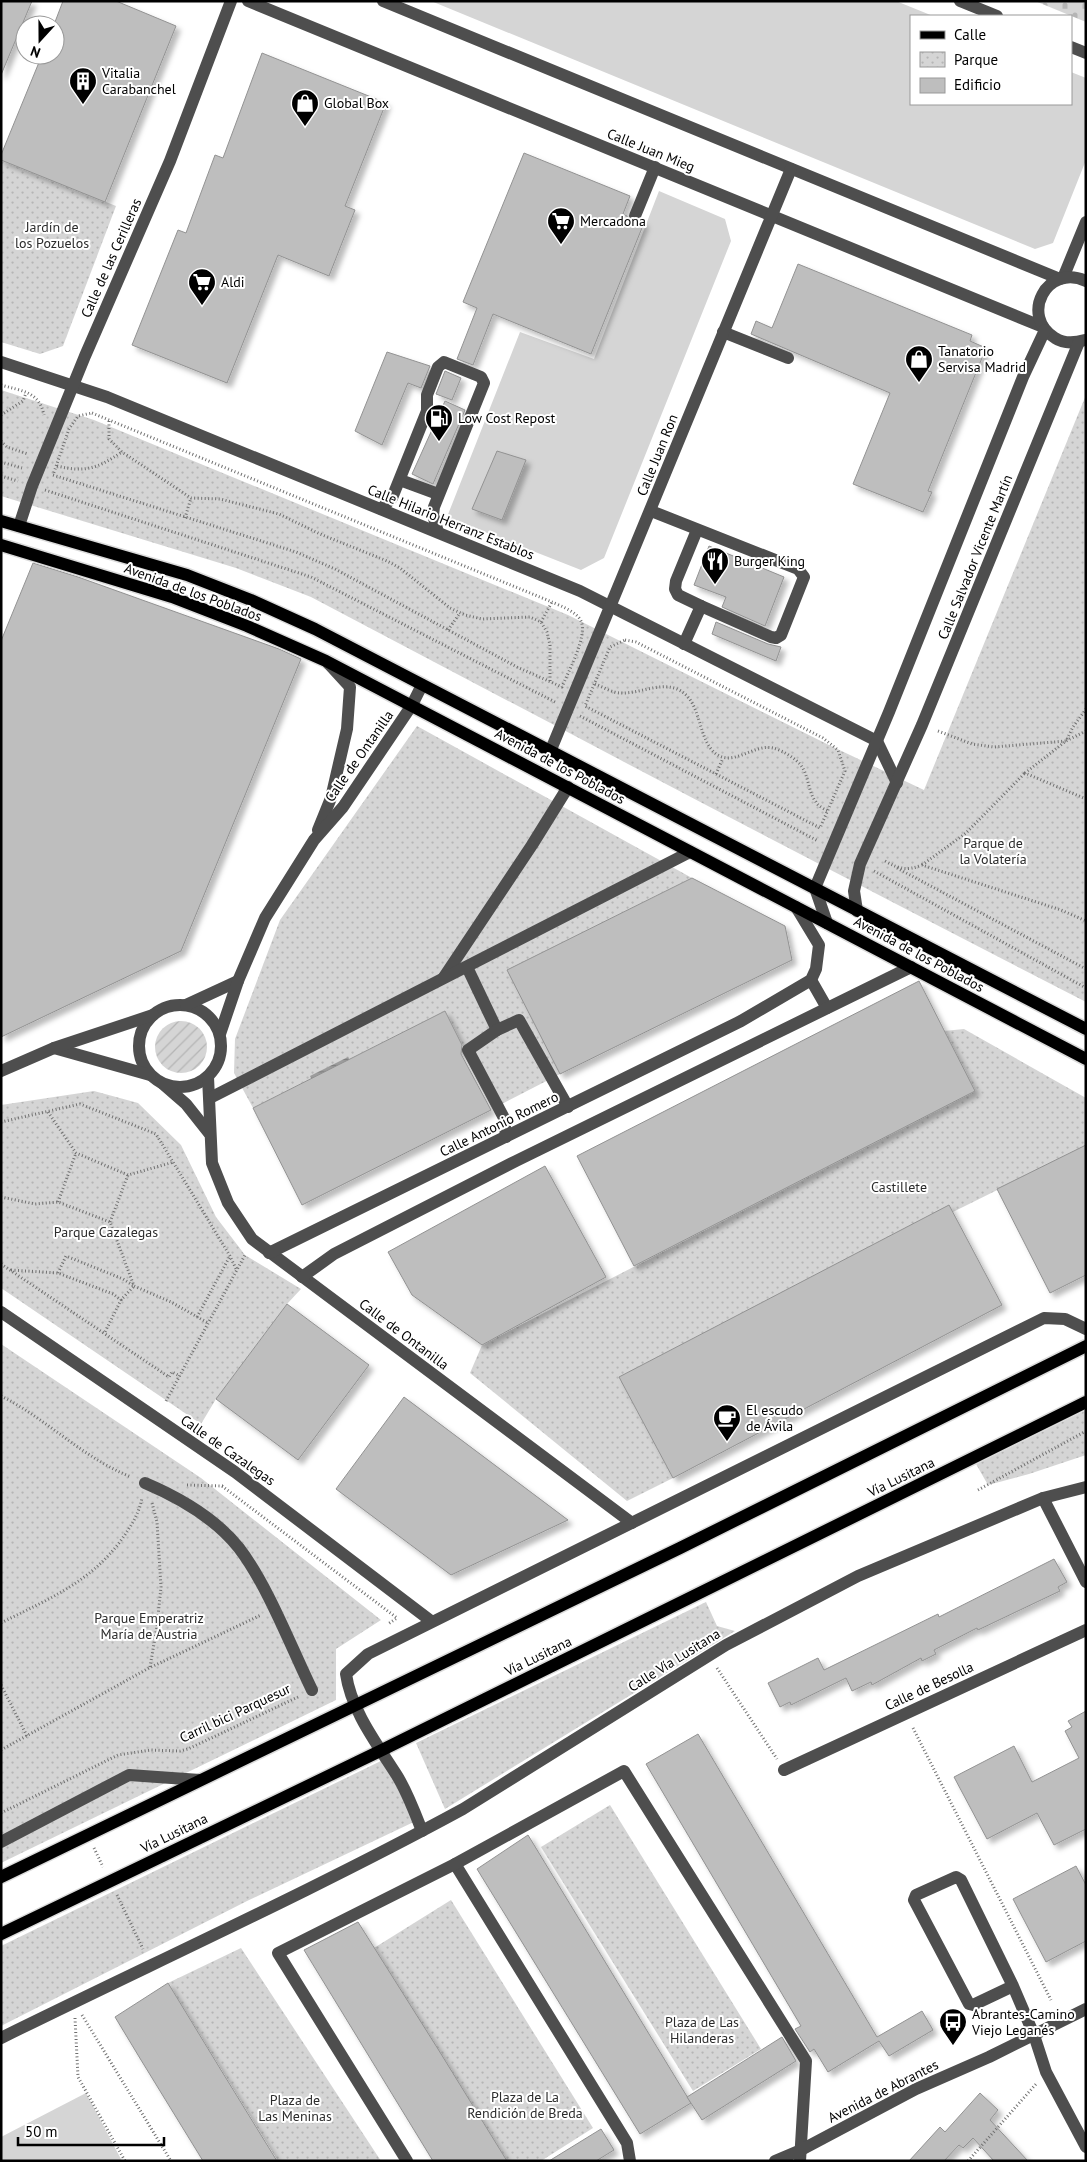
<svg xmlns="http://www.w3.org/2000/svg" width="1087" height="2162" font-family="'PT Sans',sans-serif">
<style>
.grass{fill:#d5d5d5}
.cemetery{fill:url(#cemetery-stones)}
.park{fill:url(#park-dots)}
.garden{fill:url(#garden-furrows)}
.water{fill:url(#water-rules)}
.building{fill:#bebebe;stroke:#929292;filter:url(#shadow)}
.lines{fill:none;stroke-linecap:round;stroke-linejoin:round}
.major-casing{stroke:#dbdbdb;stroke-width:15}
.path{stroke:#707070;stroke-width:3;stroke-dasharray:1 2.5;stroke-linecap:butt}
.minor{stroke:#4e4e4e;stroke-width:12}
.major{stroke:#000;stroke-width:12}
.labels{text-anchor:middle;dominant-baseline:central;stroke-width:4;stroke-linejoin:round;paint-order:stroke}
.poi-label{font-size:14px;fill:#000;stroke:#fff;text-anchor:start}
.street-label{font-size:14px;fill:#000;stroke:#fff}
.park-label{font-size:14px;fill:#2c2c2c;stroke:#fff}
</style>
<defs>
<pattern id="cemetery-stones" width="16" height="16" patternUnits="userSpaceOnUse" patternTransform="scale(1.25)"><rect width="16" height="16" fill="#d5d5d5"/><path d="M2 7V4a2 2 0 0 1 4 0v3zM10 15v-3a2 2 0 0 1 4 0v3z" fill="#b5b5b5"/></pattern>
<pattern id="park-dots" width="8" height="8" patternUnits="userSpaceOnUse" patternTransform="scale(1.25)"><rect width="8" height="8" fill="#d5d5d5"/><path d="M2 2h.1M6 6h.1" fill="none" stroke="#b5b5b5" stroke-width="1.8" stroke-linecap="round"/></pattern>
<pattern id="garden-furrows" width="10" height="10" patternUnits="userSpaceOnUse" patternTransform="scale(1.25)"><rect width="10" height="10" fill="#d5d5d5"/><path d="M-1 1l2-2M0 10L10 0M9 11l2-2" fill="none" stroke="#b5b5b5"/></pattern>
<pattern id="water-rules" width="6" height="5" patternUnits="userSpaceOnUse" patternTransform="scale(1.25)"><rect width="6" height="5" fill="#9c9c9c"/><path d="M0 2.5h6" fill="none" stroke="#7d7d7d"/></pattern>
<filter id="shadow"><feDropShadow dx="4.5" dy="4.5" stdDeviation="2.5" flood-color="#0004"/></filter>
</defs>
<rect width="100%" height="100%" fill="#fff"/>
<g class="grass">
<polygon points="431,1 896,1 933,16 911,16 911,104 1071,104 1071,72 1086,78 1086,160 1053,243 1035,249"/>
<polygon points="659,191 725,219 731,241 604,558 581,570 447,517 520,332 594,359"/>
<polygon points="86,2093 122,2161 1,2161 1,2137"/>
</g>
<polygon class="cemetery" points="1035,1 1086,1 1086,22"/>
<g class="park">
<polygon points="1,160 116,206 63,346 40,354 1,342"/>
<path d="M1 390 94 420 568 615 831 746 924 790 1086 395V1002C826 869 569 733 311 597L236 568 1 496Z"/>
<polygon points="417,726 692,878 508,970 560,1074 494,1108 445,1011 253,1108 234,1073 235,1039 280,920"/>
<polygon points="964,1029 1086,1098 1086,1146 620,1377 673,1478 627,1501 470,1373 482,1345 975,1091 944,1031"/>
<polygon points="94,1091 138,1103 181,1145 216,1217 245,1255 301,1289 287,1304 216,1399 201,1424 1,1288 1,1105"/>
<polygon points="1,1344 201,1478 381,1620 336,1649 336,1700 1,1863"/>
<polygon points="1086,1410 1086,1455 1029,1474 988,1485 976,1464"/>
<polygon points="706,1602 717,1626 735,1631 445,1809 416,1743"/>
<polygon points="385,1759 418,1820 247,1901 1,2026 1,1946"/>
<polygon points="610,1805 761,2049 693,2091 541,1847"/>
<polygon points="451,1900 593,2128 541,2161 507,2161 374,1948"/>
<polygon points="241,1948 381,2161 278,2161 168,1983"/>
</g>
<circle class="garden" cx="181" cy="1047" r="26"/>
<polygon class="water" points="348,1057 356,1073 318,1092 310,1076"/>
<g class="building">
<polygon points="1,1 32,1 1,75"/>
<polygon points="63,1 116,1 176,26 105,202 1,160 1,155 42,55 55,55 55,22"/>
<polygon points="262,53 386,103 345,206 355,210 329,276 278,255 227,383 132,345 178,230 186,233 215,155 223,158"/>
<polygon points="524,153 630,196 623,214 627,216 628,221 632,224 641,221 644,223 591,354 493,314 473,365 457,359 477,308 463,302"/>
<polygon points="798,264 972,335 970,341 986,348 928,491 932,492 923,512 853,484 890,393 751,334 756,321 772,328"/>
<polygon points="387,352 430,366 421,388 408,383 382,445 355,431"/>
<polygon points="445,371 461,378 452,400 436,394"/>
<polygon points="445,401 465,410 433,484 412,474"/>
<polygon points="497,451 526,460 502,520 472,509"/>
<polygon points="709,546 784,577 765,626 722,607 726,597 694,585"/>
<polygon points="33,563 78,577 279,649 301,659 181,951 1,1037 1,641"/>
<polygon points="716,622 768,644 781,647 776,661 712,634"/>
<polygon points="692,878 785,926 792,960 560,1074 507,970"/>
<polygon points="919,981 975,1091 634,1266 577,1156"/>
<polygon points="445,1011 462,1045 461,1054 491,1110 302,1205 253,1108"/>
<polygon points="1086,1145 1086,1275 1050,1293 997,1189"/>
<polygon points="545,1166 606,1277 482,1345 412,1295 388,1252"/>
<polygon points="949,1205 1002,1305 673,1478 619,1377"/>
<polygon points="287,1304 369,1365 298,1460 216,1399"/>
<polygon points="404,1397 568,1520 451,1575 336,1489"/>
<polygon points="1054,1559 1067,1582 1058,1587 1060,1591 978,1630 977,1628 934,1650 936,1654 922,1661 921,1658 872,1685 871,1682 852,1691 846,1678 791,1705 790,1702 780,1707 768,1683 818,1658 824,1670 938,1614 939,1617"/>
<polygon points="1086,1711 1086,1829 1054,1845 1037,1813 987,1839 954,1777 1014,1746 1032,1782 1079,1758 1065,1731 1072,1727 1068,1721"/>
<polygon points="698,1734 877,2037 922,2011 933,2030 889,2056 879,2041 828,2072 814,2049 810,2052 795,2029 801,2026 646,1764"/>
<polygon points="528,1835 691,2103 640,2134 477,1869"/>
<polygon points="1076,1866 1086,1885 1086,1941 1046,1962 1013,1899"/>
<polygon points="358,1922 438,2049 507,2161 433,2161 304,1950"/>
<polygon points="168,1983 221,2070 277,2161 203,2161 141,2060 115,2017"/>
<polygon points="782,2037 796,2061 702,2120 687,2097"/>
<polygon points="980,2093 998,2110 990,2120 1028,2161 994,2161 973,2138 963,2148 959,2145 944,2161 909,2161 940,2127 945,2132"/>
<polygon points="601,2129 614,2150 596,2161 549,2161"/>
</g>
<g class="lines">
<g class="major-casing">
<g id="major">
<polyline points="1,521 187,575 251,600 315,629 1086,1029"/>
<polyline points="1,545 172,597 247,626 326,661 1086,1059"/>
<polyline points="1,1877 680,1548 1086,1346"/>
<polyline points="1,1934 380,1751 1086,1402"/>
</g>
</g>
<g class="path">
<path d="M1 385C21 391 39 391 44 415"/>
<path d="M92 413 552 602C561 606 577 612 581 621 588 636 568 672 562 687L517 667 335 569 296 552 53 475 69 429 78 416Z"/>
<polyline points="1,415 23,401 26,393"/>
<polyline points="109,421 109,439 122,452 191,498 220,499 279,514 320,534 387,561 400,568 450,608 465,615 482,619 530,617 541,622 547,632 550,645 550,681"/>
<polyline points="1,441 7,447 28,454"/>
<polyline points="1,462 22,468"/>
<path d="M57 466C86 473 98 468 122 452"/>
<polyline points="1,476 18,481"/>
<polyline points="45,490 311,577 555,702"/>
<polyline points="185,518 191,498"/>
<polyline points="541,622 552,602"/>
<polyline points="448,630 460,613"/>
<polygon points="625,640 636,642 823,738 838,750 845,771 820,828 585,706 610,647"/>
<path d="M595 684C603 687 613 693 620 693 639 694 659 682 677 689 701 699 697 733 712 750 730 771 753 743 773 748 782 750 797 759 802 767 809 777 808 792 816 802 818 806 824 809 828 811"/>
<polyline points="580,716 818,841"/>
<polyline points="938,731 972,744 994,747 1066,741 1073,727 1086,709"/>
<polyline points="1086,731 1066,741 1025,773 1086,799"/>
<polyline points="716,774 723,758"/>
<path d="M885 861C899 869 907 871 922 865L1061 910 1086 921"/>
<polyline points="922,865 966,833 1025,773"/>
<polyline points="897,868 1086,969"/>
<polyline points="874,871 1086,988"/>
<polyline points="48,1112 76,1153 128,1175 174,1162"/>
<polyline points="1,1122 80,1104 156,1134 230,1256 237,1271"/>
<polyline points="1,1197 35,1204 58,1202 110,1222 134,1286 171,1302 208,1323"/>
<polyline points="58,1202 76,1153"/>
<polyline points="110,1222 128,1175"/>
<polyline points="1,1264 169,1377 172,1372 180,1376"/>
<polyline points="11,1270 58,1273 113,1294 121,1300 104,1334"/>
<polyline points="58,1273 66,1256 123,1279 134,1286 121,1300"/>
<polyline points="197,1317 230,1256"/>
<path d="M1 1396C47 1419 83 1458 131 1477"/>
<polyline points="166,1401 245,1255"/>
<polyline points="187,1485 223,1486"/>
<polyline points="222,1486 397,1618 388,1624"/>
<polyline points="978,1490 1086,1431"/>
<path d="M1 1623C48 1599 90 1583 122 1539 131 1526 139 1514 142 1498"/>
<polyline points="150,1667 157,1626 161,1587 157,1522 152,1503"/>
<polyline points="717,1668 777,1759"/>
<polyline points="1,1685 27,1736"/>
<polyline points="913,1728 1051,2000"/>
<polyline points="1,1750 149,1668 261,1615"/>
<polyline points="1,1813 118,1755 151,1750 180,1751 188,1749 298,1697"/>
<polyline points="94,1848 103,1867"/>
<polyline points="117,1895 143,1949"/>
<polyline points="82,2015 171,2161"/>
<polyline points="75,2018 78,2077 125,2161"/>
<polyline points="968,2161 1036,2084"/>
</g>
<g class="minor">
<polyline points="248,1 1043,327"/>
<polyline points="383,1 1060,279"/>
<polyline points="960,1 997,16"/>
<polyline points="1071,47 1086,53"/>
<polyline points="635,216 655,167"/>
<polyline points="1063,278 1086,222"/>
<polyline points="723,332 788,358"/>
<path d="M1085 340C1075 343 1064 344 1055 338 1019 316 1047 263 1086 281"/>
<polyline points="1,362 107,397 580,591 877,741 897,783"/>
<polyline points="400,480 438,494"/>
<polyline points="381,509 392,498 427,411 427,395 438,367 444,362 481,377 484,383 434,507 433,515 438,532"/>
<polyline points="651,511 798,569 804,577 781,635 776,638 771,637 701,606 684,644"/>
<polyline points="19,526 32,486 85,356 170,161 231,1"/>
<polyline points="697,530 676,581 675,589 678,595 701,606"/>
<polyline points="550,752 791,169"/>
<polyline points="318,830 331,798 347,729 350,687 328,663"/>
<polyline points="857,911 854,891 860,864 922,725 1079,342"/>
<polyline points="827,923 815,888 889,712 1023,377 1045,330"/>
<polyline points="467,967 497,1030"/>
<polyline points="444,977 532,845 568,787"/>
<polyline points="811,980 827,1008"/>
<circle cx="180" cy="1046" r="41"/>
<polyline points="186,1005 238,981"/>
<polyline points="220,1034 238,981 265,918 314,840 343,807 412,705 422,685"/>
<polyline points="54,1048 150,1075"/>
<polyline points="1,1071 54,1048 153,1015"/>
<polyline points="208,1077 212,1163 228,1203 252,1239 632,1523"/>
<polyline points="163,1084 186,1104 209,1133"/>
<polyline points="210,1098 690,852"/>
<polyline points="506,1137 504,1118 468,1050 497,1030 519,1020 568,1107"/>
<polyline points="269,1253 741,1021 811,980 816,969 819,945 796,907"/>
<polyline points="302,1277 334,1254 516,1161 911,967"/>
<polyline points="1,1312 235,1472 431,1621"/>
<path d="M145 1483C178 1497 216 1519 239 1548 268 1586 291 1647 312 1690"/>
<polyline points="1043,1498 1086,1582"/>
<polyline points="784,1770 1086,1630"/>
<path d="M422 1831C415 1813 407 1791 396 1774 377 1744 351 1710 346 1674L368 1654 1044 1318 1065 1319 1086 1329"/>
<polyline points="1,1842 129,1775 200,1780"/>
<polyline points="455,1864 627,2143 630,2161"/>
<polyline points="1013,1986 973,2005 969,2004 914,1900 916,1895 956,1877 961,1880 1013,1986 1034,2035 1046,2072 1086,2147"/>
<path d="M1 2038C155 1962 312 1891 463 1809L726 1645 858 1576 1043 1498 1086 1487"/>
<polyline points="407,2161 278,1953 455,1864 624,1771 806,2061 800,2161"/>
<polyline points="775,2161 801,2150 916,2089 989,2057 1086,2009"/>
</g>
<use href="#major" class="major"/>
</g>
<defs>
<g id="building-pin" transform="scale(1.4375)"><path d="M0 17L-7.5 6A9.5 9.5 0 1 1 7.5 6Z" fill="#000" stroke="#fff"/><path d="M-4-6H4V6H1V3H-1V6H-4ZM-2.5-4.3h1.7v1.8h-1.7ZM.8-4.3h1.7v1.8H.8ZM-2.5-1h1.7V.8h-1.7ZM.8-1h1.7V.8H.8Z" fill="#fff"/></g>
<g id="shop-pin" transform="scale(1.4375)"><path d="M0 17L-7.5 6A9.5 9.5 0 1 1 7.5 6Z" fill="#000" stroke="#fff"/><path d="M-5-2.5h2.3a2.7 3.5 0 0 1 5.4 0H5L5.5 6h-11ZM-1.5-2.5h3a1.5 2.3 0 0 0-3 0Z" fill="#fff"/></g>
<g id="supermarket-pin" transform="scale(1.4375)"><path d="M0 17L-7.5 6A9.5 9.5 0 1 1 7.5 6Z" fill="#000" stroke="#fff"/><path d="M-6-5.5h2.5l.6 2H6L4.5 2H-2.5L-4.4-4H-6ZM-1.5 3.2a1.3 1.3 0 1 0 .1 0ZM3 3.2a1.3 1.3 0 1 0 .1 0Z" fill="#fff"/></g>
<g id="fuel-pin" transform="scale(1.4375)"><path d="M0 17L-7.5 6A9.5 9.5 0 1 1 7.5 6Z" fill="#000" stroke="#fff"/><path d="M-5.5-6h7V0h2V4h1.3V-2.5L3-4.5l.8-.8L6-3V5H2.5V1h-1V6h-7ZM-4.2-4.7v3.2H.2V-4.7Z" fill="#fff"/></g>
<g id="restaurant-pin" transform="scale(1.4375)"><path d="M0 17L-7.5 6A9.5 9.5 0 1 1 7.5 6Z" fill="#000" stroke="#fff"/><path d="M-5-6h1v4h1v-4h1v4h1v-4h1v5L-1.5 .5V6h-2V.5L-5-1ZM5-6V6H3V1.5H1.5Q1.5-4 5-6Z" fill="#fff"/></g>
<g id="cafe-pin" transform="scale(1.4375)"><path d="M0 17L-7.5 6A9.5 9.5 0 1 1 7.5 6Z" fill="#000" stroke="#fff"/><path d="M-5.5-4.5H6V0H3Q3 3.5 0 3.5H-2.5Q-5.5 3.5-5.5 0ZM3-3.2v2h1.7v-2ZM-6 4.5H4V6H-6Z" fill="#fff"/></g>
<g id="bus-pin" transform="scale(1.4375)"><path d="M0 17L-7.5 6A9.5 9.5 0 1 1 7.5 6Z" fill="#000" stroke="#fff"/><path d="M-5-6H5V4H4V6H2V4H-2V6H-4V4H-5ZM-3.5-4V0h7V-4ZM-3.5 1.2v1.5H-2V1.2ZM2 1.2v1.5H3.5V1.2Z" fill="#fff"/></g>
</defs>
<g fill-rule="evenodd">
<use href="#building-pin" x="83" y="81"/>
<use href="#shop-pin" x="305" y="103"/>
<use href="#supermarket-pin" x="561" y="221"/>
<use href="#supermarket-pin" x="202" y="282"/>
<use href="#shop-pin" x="919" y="359"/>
<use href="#fuel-pin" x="439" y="418"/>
<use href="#restaurant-pin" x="715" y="561"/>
<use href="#cafe-pin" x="727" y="1418"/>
<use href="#bus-pin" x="953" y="2022"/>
</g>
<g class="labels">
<g class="poi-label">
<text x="102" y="73">Vitalia<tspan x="102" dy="16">Carabanchel</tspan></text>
<text x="324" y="103">Global Box</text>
<text x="580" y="221">Mercadona</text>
<text x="221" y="282">Aldi</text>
<text x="938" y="351">Tanatorio<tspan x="938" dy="16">Servisa Madrid</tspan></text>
<text x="458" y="418">Low Cost Repost</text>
<text x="734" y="561">Burger King</text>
<text x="746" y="1410">El escudo<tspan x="746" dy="16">de Ávila</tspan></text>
<text x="972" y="2014">Abrantes-Camino<tspan x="972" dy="16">Viejo Leganés</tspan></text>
</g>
<g class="street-label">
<text transform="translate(651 150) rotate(22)">Calle Juan Mieg</text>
<text transform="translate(111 258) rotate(-66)">Calle de las Cerilleras</text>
<text transform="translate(657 455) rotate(-68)">Calle Juan Ron</text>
<text transform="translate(451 522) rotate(22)">Calle Hilario Herranz Establos</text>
<text transform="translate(975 557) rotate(-68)">Calle Salvador Vicente Martín</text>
<text transform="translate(193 592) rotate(20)">Avenida de los Poblados</text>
<text transform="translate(359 756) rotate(-55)">Calle de Ontanilla</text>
<text transform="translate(560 766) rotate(28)">Avenida de los Poblados</text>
<text transform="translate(919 954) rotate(28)">Avenida de los Poblados</text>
<text transform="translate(499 1124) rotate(-26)">Calle Antonio Romero</text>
<text transform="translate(404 1334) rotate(37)">Calle de Ontanilla</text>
<text transform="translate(228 1450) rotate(35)">Calle de Cazalegas</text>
<text transform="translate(901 1477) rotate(-26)">Vía Lusitana</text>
<text transform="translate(538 1656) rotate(-26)">Vía Lusitana</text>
<text transform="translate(674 1660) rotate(-32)">Calle Vía Lusitana</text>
<text transform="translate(929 1686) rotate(-25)">Calle de Besolla</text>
<text transform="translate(235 1713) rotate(-25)">Carril bici Parquesur</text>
<text transform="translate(174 1833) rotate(-26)">Vía Lusitana</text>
<text transform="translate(883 2091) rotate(-27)">Avenida de Abrantes</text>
</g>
<g class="park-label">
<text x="52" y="227">Jardín de<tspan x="52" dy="16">los Pozuelos</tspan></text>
<text x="993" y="843">Parque de<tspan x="993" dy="16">la Volatería</tspan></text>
<text x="899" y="1187">Castillete</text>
<text x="106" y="1232">Parque Cazalegas</text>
<text x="149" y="1618">Parque Emperatriz<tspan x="149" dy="16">María de Austria</tspan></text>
<text x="702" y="2022">Plaza de Las<tspan x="702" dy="16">Hilanderas</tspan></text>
<text x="525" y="2097">Plaza de La<tspan x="525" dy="16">Rendición de Breda</tspan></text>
<text x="295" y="2100">Plaza de<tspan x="295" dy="16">Las Meninas</tspan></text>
</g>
</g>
<rect width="1087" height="2162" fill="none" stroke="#000000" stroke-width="5"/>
<rect x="910" y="15" width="162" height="90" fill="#ffffff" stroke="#999999"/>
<rect x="920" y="31" width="25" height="8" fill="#000000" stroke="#999999"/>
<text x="954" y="40" font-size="15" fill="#000000">Calle</text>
<rect x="920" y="52" width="25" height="15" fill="url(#park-dots)" stroke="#999999"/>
<text x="954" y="65" font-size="15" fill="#000000">Parque</text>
<rect x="920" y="78" width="25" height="15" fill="#bebebe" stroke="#999999"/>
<text x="954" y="90" font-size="15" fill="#000000">Edificio</text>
<g transform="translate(40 40) rotate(201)"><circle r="24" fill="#ffffff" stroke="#999999"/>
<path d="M0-4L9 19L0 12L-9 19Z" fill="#000000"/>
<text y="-8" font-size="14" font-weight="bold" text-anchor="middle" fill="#000000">N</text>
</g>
<path d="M18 2137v8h146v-8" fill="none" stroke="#000000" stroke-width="2.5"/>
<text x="25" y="2137" font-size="15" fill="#000000" stroke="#ffffff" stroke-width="4" paint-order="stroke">50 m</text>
</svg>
